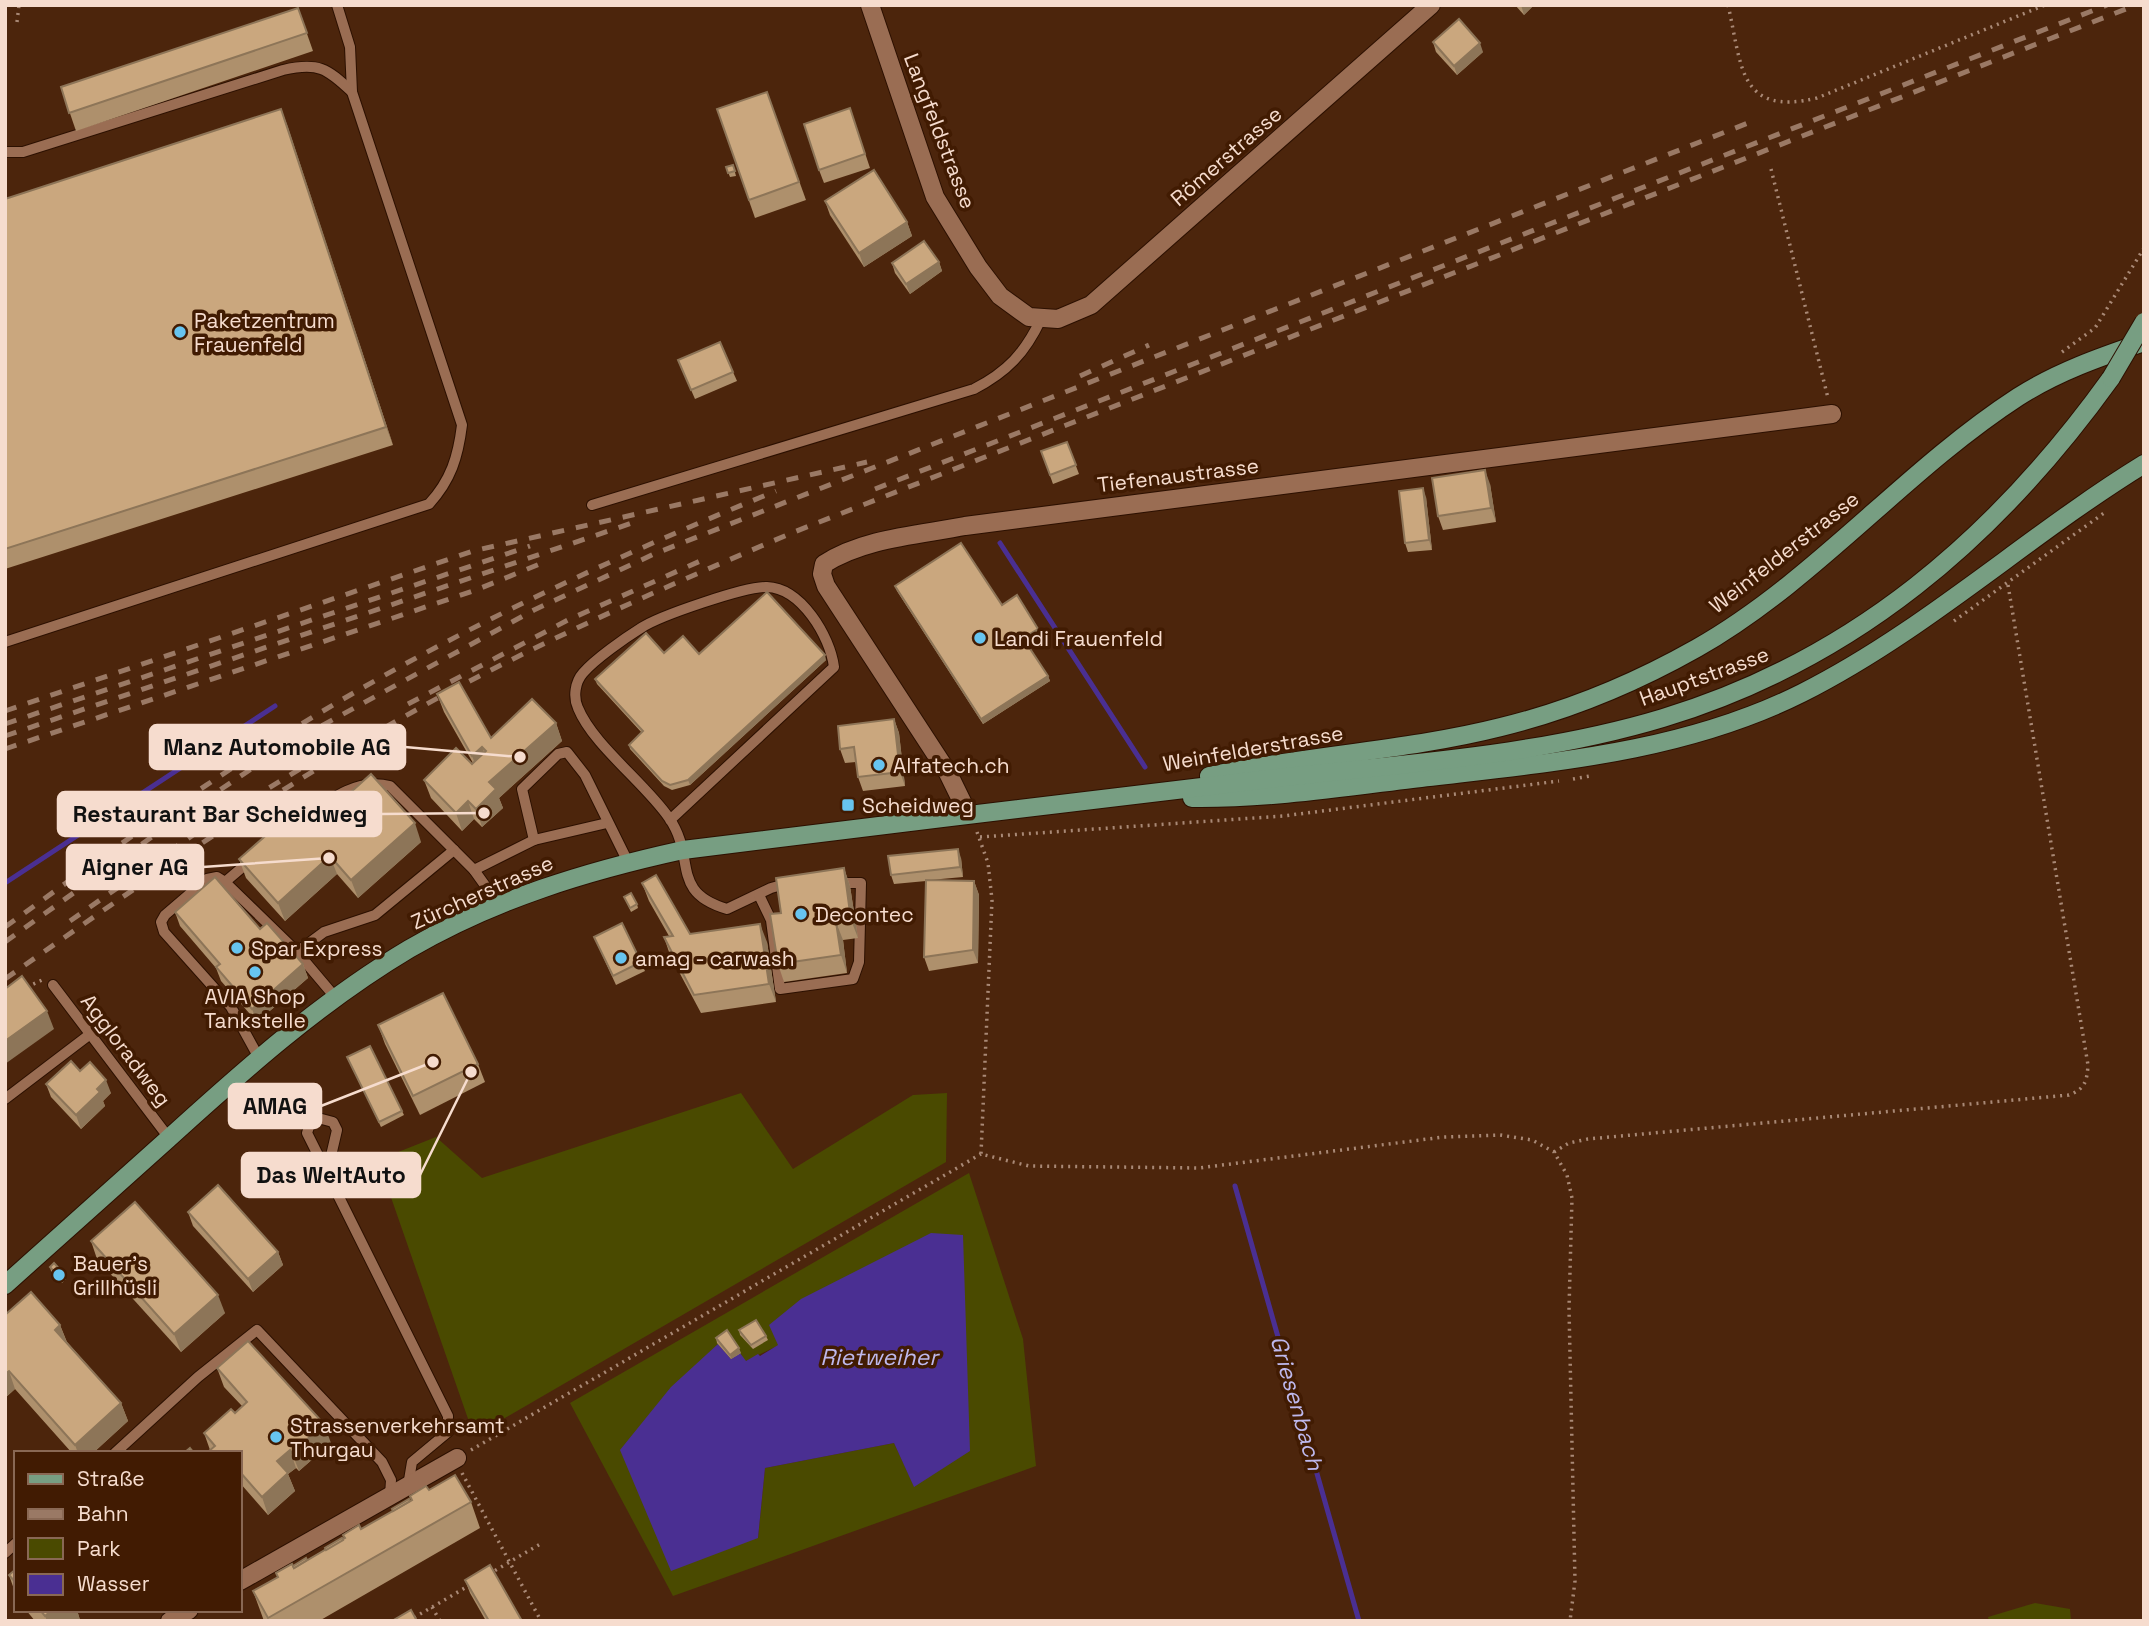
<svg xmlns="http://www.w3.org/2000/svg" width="2149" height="1626" font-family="'Space Grotesk',sans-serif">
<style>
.green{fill:#4a4a00;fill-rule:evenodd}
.water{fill:#4a2f92}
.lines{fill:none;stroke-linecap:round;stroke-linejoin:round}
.stream{stroke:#4a2f92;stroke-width:5}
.lane-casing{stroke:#2c1000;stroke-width:12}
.street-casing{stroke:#2c1000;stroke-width:20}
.primary-casing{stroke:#2c1000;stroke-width:20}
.path{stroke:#a98976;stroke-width:3.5;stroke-dasharray:2 5;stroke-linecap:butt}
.lane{stroke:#9a6d53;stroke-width:10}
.street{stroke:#9a6d53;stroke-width:18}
.primary{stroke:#779e82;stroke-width:18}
.rail{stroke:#9a7965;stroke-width:5;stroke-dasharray:12 12;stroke-linecap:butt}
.primary-bridge-casing{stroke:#2c1000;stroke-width:20;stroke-linecap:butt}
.primary-bridge{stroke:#779e82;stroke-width:18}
.wall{fill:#ae906c}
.shaded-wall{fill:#8d7558}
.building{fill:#caa77e;stroke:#8d7558;stroke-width:2}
.poi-dot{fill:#67c4ef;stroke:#411b02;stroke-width:2.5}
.labels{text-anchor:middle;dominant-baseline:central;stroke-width:7;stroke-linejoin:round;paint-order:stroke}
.street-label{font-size:21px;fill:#f6dcce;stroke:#411b02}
.poi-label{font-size:21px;fill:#f6dcce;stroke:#411b02;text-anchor:start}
.water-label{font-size:23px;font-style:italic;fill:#beb8ec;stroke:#411b02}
.leader{fill:none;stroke:#f6dcce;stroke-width:2.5}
.callout-dot{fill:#f6dcce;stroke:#411b02;stroke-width:2.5}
.callout{fill:#f6dcce;stroke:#f6dcce;stroke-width:2.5}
.callout-label{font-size:23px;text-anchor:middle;font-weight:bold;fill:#111}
</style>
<rect width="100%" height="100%" fill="#4c250c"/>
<g class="green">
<polygon points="741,1093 793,1169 913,1095 947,1093 946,1162 474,1436 378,1160 436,1137 482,1178"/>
<path d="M969 1173 1023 1339 1036 1466 673 1596 570 1403ZM719 1345 731 1359 746 1361 779 1345 970 1450 914 1486 894 1443 765 1468 758 1538Z"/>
<polygon points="2035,1603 2070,1609 2071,1621 1989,1621 1988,1617"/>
</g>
<polygon class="water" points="931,1233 963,1235 970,1451 914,1487 894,1443 765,1468 758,1538 671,1571 620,1450 671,1387 718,1344 731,1359 740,1353 746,1361 758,1354 760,1356 778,1345 769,1325 801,1299"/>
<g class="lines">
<g class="stream">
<polyline points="1000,543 1145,767"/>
<polyline points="5,883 275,706"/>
<polyline points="1235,1186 1359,1621"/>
</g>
<g class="lane-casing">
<g id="lane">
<polyline points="337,5 350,47 352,92"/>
<path d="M5 152H23L283 70C318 62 327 68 352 92L462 425C458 457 451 480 429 504L5 642"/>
<path d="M592 505 974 389C1007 372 1025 353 1041 319"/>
<path d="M670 820 834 667C830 636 801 588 767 587 746 586 659 616 641 628 625 638 595 659 583 673 575 682 573 697 578 708 593 745 646 784 669 818 697 858 669 892 727 909L771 888 789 883"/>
<path d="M293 827C323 806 351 777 390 786L474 870 499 905"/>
<polyline points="534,840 522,789 558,754 567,752 585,775 628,862"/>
<polyline points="474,870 534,840 607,823"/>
<polyline points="225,882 251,860"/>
<polyline points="759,895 771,920 780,989 853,979 859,962 861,883 839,883"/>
<polyline points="293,955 324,932 375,915 454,850"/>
<polyline points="53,985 169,1138"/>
<polyline points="258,1056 231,1007 164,932 161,922 165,915 207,879 217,877 225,882 297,952 335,997"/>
<polyline points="5,1099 89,1035"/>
<polyline points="327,1173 307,1133 310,1124 318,1118 333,1122 337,1130 327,1173 448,1416 448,1432 412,1462 408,1486"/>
<polyline points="115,1453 198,1377 257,1330 382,1462 391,1480 390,1496"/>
<polyline points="5,1553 16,1543"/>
</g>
</g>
<g class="street-casing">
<g id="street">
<polyline points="870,5 935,197 978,267 1000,296 1029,317 1058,319 1091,305 1431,5"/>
<path d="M968 814 948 773 826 586 822 574 824 564C864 538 919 535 965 526L1832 414"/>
<polyline points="240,1581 457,1458"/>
<polyline points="170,1621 189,1610"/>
</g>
</g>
<g class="primary-casing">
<g id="primary">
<path d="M1209 776C1306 755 1406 751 1501 727 1571 710 1635 683 1697 648 1815 581 1904 471 2018 397 2057 372 2100 357 2144 342"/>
<path d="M1192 798C1266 799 1339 788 1412 779 1545 763 1680 754 1802 693 1925 631 2027 536 2144 464"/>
<path d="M5 1285C59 1236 114 1188 168 1139 244 1070 320 1002 409 949 495 899 587 871 683 850 875 825 1068 804 1260 780 1394 764 1534 757 1663 718 1854 660 1996 538 2111 378"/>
</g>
</g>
<g class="path">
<path d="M1728 5C1742 65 1738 117 1817 98L2045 5"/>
<polyline points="17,22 19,5"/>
<polyline points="1771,169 1828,398"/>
<polyline points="2062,352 2095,328 2144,248"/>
<polyline points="1954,621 2104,513"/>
<polyline points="1573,779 1590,776"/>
<polyline points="977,832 988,863 992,900 981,1154 1029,1166 1199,1168 1444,1137 1500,1135 1532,1140 1554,1152 1567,1175 1572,1198 1569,1309 1575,1581 1570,1621"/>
<polyline points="980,837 1283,816 1559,781"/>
<polyline points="27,987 42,980"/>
<path d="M1554 1152 1569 1143 1588 1139 2069 1095C2085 1089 2087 1081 2088 1065L2008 585"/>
<polyline points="471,1450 981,1154"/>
<polyline points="462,1473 541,1621"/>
<polyline points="489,1574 542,1543"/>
<polyline points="432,1607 440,1621"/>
<polyline points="408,1621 470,1585"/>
</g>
<use href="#lane" class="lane"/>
<use href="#street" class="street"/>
<use href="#primary" class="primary"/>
<g class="rail">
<polyline points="1080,376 1149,345"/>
<polyline points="875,489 2107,5"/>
<polyline points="408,704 568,620 707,558"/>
<polyline points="5,711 473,551 867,462"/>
<polyline points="5,724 530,546"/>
<polyline points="5,736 635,522"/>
<polyline points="5,749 476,590 547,561"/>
<polyline points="70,921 196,833 363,730"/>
<path d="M5 927C95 862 185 797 279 738 436 639 604 561 776 491"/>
<polyline points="5,942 184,814 290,743 534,610 654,554 1748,123"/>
<path d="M5 979C132 890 259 801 393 723 522 649 658 590 794 532L2136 5"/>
</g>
<g class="primary-bridge-casing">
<polyline id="primary-bridge" points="2111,378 2144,322"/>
</g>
<use href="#primary-bridge" class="primary-bridge"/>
</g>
<g class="wall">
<polygon points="1515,5 1534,5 1524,15"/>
<polygon points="298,8 313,51 76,131 61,87"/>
<polygon points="1433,42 1483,52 1457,75 1436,52"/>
<polygon points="767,92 806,200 755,218 717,109"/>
<polygon points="850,108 870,168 824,183 819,170"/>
<polygon points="281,109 393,445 5,569 5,199"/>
<polygon points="733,165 736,176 730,177 726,167"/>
<polygon points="825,201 907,222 912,236 864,267 830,215"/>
<polygon points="939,262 942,271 910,294 895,273 892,263"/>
<polygon points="678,360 733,372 737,381 695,399"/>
<polygon points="1067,442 1079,474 1053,484 1041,451"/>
<polygon points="1490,484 1496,522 1443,530 1438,516"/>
<polygon points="1426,497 1432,550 1408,552 1405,543"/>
<polygon points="895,586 1002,605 1038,629 1040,633 1026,642 1048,676 1050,681 983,724 897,591"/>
<polygon points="664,653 699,654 826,660 690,785 672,790 664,786 630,749 629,745 642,733 597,684 595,679"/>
<polygon points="437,694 491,738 556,723 562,741 499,798 503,808 482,827 474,819 462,831 431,798 424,780 473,763 444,712"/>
<polygon points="894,719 899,733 905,786 863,791 858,777 856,762 845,763 840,749"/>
<polygon points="311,828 421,842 358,898 337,874 285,921 246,878 239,859"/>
<polygon points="961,858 963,877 930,880 974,881 979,895 978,963 929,971 924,957 926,881 894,884 891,875"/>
<polygon points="844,868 850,886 858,938 843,940 847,973 784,982 778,964"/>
<polygon points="642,883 690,934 767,942 776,1002 701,1013 670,955 664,937 669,936 649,901"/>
<polygon points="624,897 637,904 638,908 631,912"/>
<polygon points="175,912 260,929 303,964 308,978 257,1022 221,981 216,968 180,926"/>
<polygon points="594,937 641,962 645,971 616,985"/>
<polygon points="378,1025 478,1064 485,1082 420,1115 385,1044"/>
<polygon points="347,1057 402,1111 404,1115 381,1127"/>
<polygon points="80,1071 111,1093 103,1101 105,1106 81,1129 51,1097 46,1084"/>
<polygon points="188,1212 278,1252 283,1265 253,1292 193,1226"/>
<polygon points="91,1241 225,1313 181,1352 97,1259"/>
<polygon points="50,1267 64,1274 66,1279 62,1283 51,1271"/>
<polygon points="5,1315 60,1325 67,1342 121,1403 128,1421 93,1453 72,1453 15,1389 5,1398"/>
<polygon points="739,1330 766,1336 768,1340 753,1349 740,1335"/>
<polygon points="716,1338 741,1353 731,1359 717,1343"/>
<polygon points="217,1368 331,1443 299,1471 296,1468 288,1474 295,1491 268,1515 240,1483 240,1453 210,1450 204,1433 235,1413 242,1406 224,1387"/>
<polygon points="429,1490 471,1502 480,1528 319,1621 264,1621 253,1591 278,1577 293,1566 307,1560 344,1539 343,1535 361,1529 412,1500 410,1496"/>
<polygon points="16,1569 16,1595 9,1575"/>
<polygon points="465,1580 522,1621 486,1621 470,1593"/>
<polygon points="26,1610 77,1610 80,1620 35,1621"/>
</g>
<g class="shaded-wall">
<polygon points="1521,5 1534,5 1524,15"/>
<polygon points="1480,43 1483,52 1457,75 1454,66"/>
<polygon points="281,109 288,127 393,445 386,427"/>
<polygon points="907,222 912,236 864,267 859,253"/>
<polygon points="939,262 942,271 910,294 906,284"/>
<polygon points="1485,470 1490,484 1496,522 1491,508"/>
<polygon points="1423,488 1426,497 1432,550 1429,540"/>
<polygon points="1038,629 1040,633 1025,643 1023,638"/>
<polygon points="825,655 826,660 690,785 688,780"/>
<polygon points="1048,676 1050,681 983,724 981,719"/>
<polygon points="894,719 899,733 905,786 900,772"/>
<polygon points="556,723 562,741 499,798 503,808 482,827 476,809 489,782"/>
<polygon points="482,747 489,765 479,774 472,756"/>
<polygon points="468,801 474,819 462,831 456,813"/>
<polygon points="415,823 421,842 358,898 351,880"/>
<polygon points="958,849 961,858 963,877 960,867"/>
<polygon points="330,856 337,874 285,921 278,903"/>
<polygon points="844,868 850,886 858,938 851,920"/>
<polygon points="974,881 979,895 978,963 973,950"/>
<polygon points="836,922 843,940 847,973 841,955"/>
<polygon points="760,924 767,942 776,1002 769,984"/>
<polygon points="303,964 308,978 257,1022 252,1009"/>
<polygon points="47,1011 54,1029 5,1064 5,1041"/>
<polygon points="106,1080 111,1093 103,1101 105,1106 81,1129 76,1115 97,1089"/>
<polygon points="278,1252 283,1265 253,1292 248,1279"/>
<polygon points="64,1274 66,1279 62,1283 60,1278"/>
<polygon points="218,1295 225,1313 181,1352 174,1334"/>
<polygon points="60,1325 67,1343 55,1330"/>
<polygon points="739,1348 741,1353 731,1359 730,1355"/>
<polygon points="9,1371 15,1389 5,1398 5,1374"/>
<polygon points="121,1403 128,1421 93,1453 78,1453 75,1445"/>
<polygon points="324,1424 331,1443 299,1471 292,1453"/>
<polygon points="290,1450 296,1468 288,1474 295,1491 268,1515 262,1497 277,1461"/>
<polygon points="52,1610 77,1610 80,1620 47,1621 45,1616"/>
</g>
<g class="building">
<polygon points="298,8 307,33 69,113 61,87"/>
<polygon points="1459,19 1480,43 1454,66 1433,42"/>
<polygon points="767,92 799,182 749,200 717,109"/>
<polygon points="850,108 865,154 819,170 804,124"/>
<polygon points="281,109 386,427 5,549 5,199"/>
<polygon points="733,165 735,171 728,173 726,167"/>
<polygon points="874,170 907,222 859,253 825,201"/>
<polygon points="924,241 939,262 906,284 892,263"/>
<polygon points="720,342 733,372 691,390 678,360"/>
<polygon points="1067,442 1076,465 1050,475 1041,451"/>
<polygon points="1485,470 1491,508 1438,516 1432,478"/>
<polygon points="1423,488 1429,540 1405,543 1399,491"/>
<polygon points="961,543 1002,605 1017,595 1038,629 1023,638 1048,676 981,719 895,586"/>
<polygon points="767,592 825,655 688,780 670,785 662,781 629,745 643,731 595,679 646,633 664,653 683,636 699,654"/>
<polygon points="459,682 491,738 532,699 556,723 489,782 496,789 476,809 468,801 456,813 424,780 456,748 472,764 486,751 482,747 472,756 437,694"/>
<polygon points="894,719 900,772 858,777 854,747 840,749 838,726"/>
<polygon points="371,774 415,823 351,880 330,856 278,903 239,859 295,810 311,828"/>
<polygon points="958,849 960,867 891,875 888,856"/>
<polygon points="844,868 851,920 836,922 841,955 778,964 770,914 781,913 776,878"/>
<polygon points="656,875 690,934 760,924 769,984 694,995 664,937 673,936 642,883"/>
<polygon points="215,877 260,929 267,923 303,964 252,1009 216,967 220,964 175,912"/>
<polygon points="926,880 974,881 973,950 924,957"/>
<polygon points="631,893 637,904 630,908 624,897"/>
<polygon points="622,923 641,962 613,976 594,937"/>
<polygon points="22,976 47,1011 5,1041 5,989"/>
<polygon points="443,993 478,1064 413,1096 378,1025"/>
<polygon points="370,1046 402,1111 379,1122 347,1057"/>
<polygon points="71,1061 80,1071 90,1062 106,1080 97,1089 100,1092 76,1115 46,1084"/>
<polygon points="218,1185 278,1252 248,1279 188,1212"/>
<polygon points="135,1202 218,1295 174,1334 91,1241"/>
<polygon points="54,1263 64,1274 60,1278 50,1267"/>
<polygon points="31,1292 60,1325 55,1330 121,1403 75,1445 9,1371 5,1374 5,1315"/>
<polygon points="756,1320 766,1336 751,1345 739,1330"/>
<polygon points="727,1330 739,1348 730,1355 716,1338"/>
<polygon points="248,1341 324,1424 292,1453 290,1450 277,1461 288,1473 262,1497 240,1472 240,1453 211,1453 209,1451 215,1446 204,1433 231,1409 235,1413 247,1402 217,1368"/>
<polygon points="190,1448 194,1453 184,1453"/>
<polygon points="455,1475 471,1502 268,1618 253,1591 278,1577 276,1573 292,1564 294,1568 345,1538 343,1535 359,1525 361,1529 412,1500 410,1496 426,1486 429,1490"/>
<polygon points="409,1499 410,1501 393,1511 392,1509"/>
<polygon points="342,1538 343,1540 326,1550 325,1548"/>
<polygon points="306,1558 307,1560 294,1568 293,1566"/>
<polygon points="490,1565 522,1621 489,1621 465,1580"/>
<polygon points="16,1569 16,1583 9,1575"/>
<polygon points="40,1610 52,1610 45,1616"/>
<polygon points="411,1610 417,1621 392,1621"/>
</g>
<g class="poi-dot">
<circle cx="180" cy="332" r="7"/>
<circle cx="980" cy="638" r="7"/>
<circle cx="879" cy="765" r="7"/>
<rect x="841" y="798" width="14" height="14" rx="3.5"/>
<circle cx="801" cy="914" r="7"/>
<circle cx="237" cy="948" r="7"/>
<circle cx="621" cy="958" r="7"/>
<circle cx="255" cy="972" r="7"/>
<circle cx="59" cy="1275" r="7"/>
<circle cx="276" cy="1437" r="7"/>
</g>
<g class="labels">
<g class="street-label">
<text transform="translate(940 131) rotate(69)">Langfeldstrasse</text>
<text transform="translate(1226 156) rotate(-41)">Römerstrasse</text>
<text transform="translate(1178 475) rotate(-7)">Tiefenaustrasse</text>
<text transform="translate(1784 552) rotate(-38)">Weinfelderstrasse</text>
<text transform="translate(1704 676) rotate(-20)">Hauptstrasse</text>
<text transform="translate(1253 748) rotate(-10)">Weinfelderstrasse</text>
<text transform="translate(482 892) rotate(-24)">Zürcherstrasse</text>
<text transform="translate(126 1050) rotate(53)">Aggloradweg</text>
</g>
<g class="poi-label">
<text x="194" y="320">Paketzentrum<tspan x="194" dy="24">Frauenfeld</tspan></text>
<text x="994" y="638">Landi Frauenfeld</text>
<text x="893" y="765">Alfatech.ch</text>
<text x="862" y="805">Scheidweg</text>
<text x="815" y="914">Decontec</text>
<text x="251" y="948">Spar Express</text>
<text x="635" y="958">amag - carwash</text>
<text x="255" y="996" text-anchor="middle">AVIA Shop<tspan x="255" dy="24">Tankstelle</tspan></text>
<text x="73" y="1263">Bauer's<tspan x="73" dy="24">Grillhüsli</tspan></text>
<text x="290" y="1425">Strassenverkehrsamt<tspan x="290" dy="24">Thurgau</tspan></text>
</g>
<g class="water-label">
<text x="879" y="1357">Rietweiher</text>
<text transform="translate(1297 1403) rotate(74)">Griesenbach</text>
</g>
</g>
<path class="leader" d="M520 757L405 747M484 813L381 814M329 858L203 867M433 1062L321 1106M471 1072L420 1175"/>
<g class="callout-dot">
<circle cx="520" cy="757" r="7"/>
<circle cx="484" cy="813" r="7"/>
<circle cx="329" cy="858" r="7"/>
<circle cx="433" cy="1062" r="7"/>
<circle cx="471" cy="1072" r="7"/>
</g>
<g class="callout">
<rect x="150" y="725" width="255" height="44" rx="7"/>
<rect x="58" y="792" width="323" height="44" rx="7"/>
<rect x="67" y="845" width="136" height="44" rx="7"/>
<rect x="229" y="1084" width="92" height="44" rx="7"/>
<rect x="242" y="1153" width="178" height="44" rx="7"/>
</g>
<g class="callout-label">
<text x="277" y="755">Manz Automobile AG</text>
<text x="220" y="822">Restaurant Bar Scheidweg</text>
<text x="135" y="875">Aigner AG</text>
<text x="275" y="1114">AMAG</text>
<text x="331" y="1183">Das WeltAuto</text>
</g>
<rect width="2149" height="1626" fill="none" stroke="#f6dcce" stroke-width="14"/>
<rect x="14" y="1451" width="228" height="161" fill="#411b02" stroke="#896854" stroke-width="2"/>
<rect x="28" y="1474" width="35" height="10" fill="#779e82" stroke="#896854" stroke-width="2"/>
<text x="77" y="1486" font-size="21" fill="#f6dcce">Straße</text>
<rect x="28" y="1509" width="35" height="10" fill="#9a7965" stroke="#896854" stroke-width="2"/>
<text x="77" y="1521" font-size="21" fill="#f6dcce">Bahn</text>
<rect x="28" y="1538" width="35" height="21" fill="#4a4a00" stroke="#896854" stroke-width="2"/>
<text x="77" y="1556" font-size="21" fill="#f6dcce">Park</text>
<rect x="28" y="1574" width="35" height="21" fill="#4a2f92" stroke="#896854" stroke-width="2"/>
<text x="77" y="1591" font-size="21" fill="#f6dcce">Wasser</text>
</svg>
